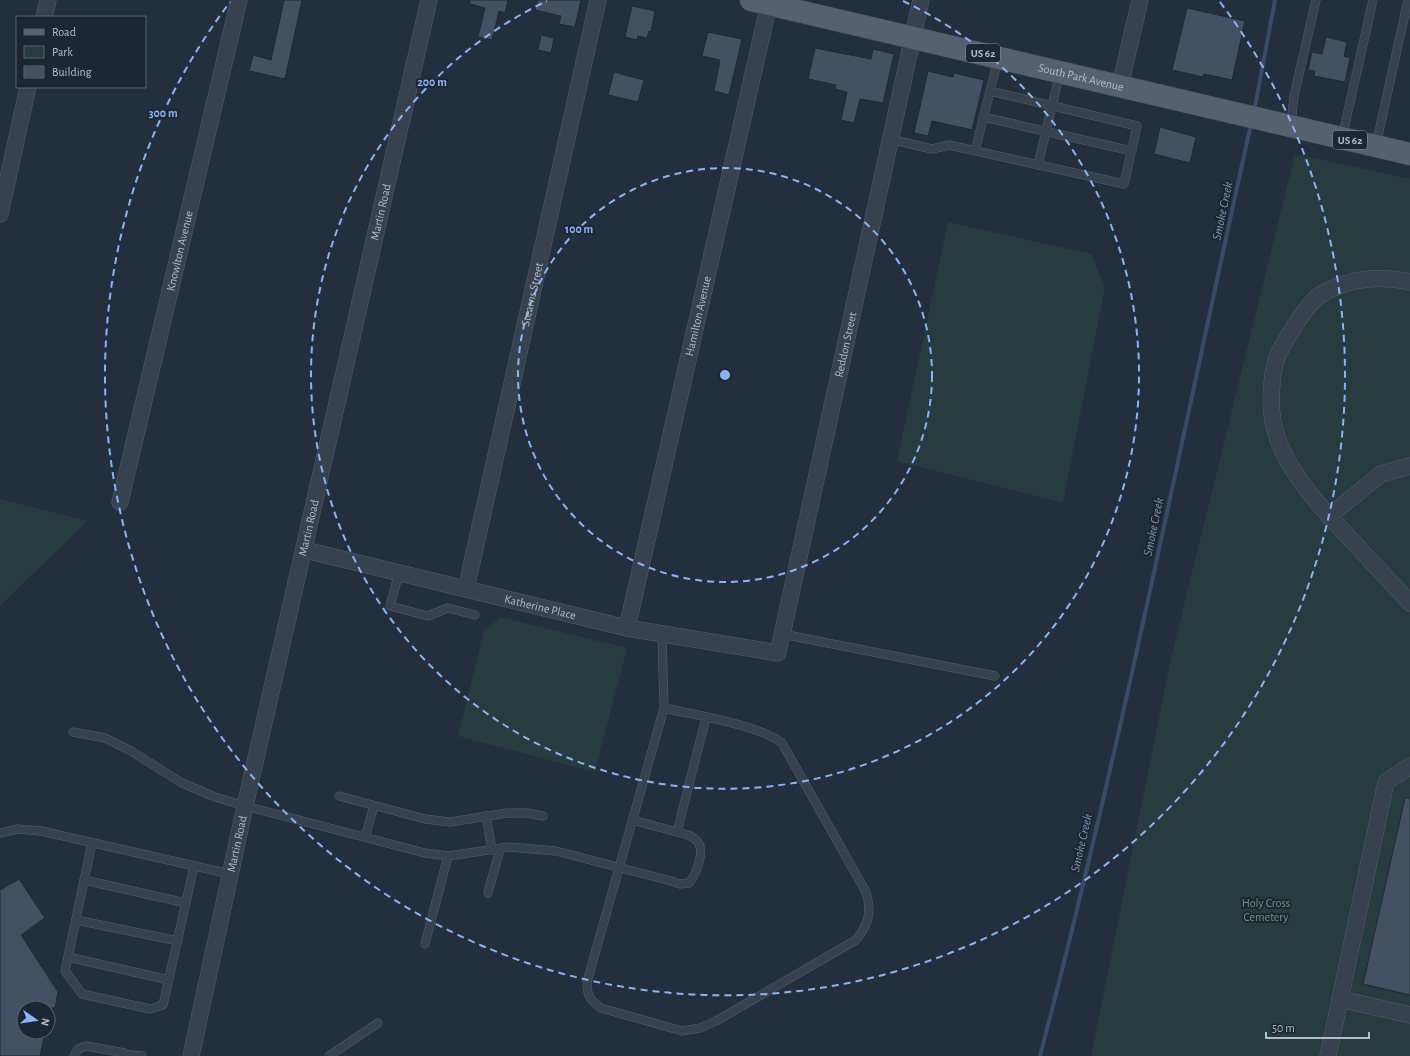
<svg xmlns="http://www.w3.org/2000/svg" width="1410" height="1056" font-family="'Alegreya Sans',sans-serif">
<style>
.green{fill:#263c3f}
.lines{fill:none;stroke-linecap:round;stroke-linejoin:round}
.stream{stroke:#394c67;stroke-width:4}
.building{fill:#455162;stroke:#1f2835}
.service-casing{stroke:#565f6c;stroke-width:9}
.minor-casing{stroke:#565f6c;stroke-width:17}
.primary-casing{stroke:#414a57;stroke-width:23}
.service{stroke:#38414e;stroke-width:8}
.minor{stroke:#38414e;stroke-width:16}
.primary{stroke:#56606e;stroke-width:22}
.ring{fill:none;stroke:#8ab4f8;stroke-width:2;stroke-dasharray:7 5}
.labels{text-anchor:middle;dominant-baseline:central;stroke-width:4;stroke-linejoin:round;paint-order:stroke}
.shield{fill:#1d2633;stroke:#878f9c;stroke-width:1}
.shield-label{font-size:11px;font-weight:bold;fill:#b4bcc9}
.street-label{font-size:12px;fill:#b4bcc9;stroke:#1d2633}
.park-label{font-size:12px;fill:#6b9a76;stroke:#1d2633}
.water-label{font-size:13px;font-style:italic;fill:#7c92b1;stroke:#1d2633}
.centre{fill:#8ab4f8;stroke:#1d2633;stroke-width:2}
.ring-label{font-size:12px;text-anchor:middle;font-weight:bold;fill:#8ab4f8;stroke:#1d2633;stroke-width:4;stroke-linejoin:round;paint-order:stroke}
</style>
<rect width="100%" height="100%" fill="#242f3e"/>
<g class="green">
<polygon points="1295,154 1410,179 1410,1056 1091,1056 1171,658"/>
<polygon points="948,222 1091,254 1105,287 1063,503 897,461"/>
<polygon points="0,499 87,521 0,606"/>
<polygon points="501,617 627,648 595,772 458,736 484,631"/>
</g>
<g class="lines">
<g class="stream">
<polyline points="1254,112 1275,0"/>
<path d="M1040 1056C1121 748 1182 435 1251 124"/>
</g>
</g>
<g class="building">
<polygon points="284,0 302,0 285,79 249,71 253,55 271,60"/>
<polygon points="470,0 508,0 505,13 499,11 492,40 478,37 485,8 470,4"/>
<polygon points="538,0 581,0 575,27 559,24 561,16 535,10"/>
<polygon points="632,6 655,11 651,32 649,31 647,38 638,36 637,40 625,37"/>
<polygon points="1187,8 1245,21 1232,80 1204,74 1203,77 1172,70"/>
<polygon points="708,32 742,39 729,95 714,91 720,60 702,56"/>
<polygon points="541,35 554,38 551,53 538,50"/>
<polygon points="1326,37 1347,42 1344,56 1350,58 1345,82 1314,76 1315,71 1308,70 1312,52 1322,54"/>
<polygon points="815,48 871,59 873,49 894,54 883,103 860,99 854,123 841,120 847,92 835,89 836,85 808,79"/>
<polygon points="928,71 953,77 954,73 984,80 972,130 932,121 928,136 914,133"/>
<polygon points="614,72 644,80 638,102 608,95"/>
<polygon points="1160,127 1196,137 1190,163 1154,154"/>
<polygon points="1405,798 1410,798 1410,995 1363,984"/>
<polygon points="19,879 45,918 21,935 58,992 55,1008 24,1008 24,1032 45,1032 40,1056 0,1056 0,890"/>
</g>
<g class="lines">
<g class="service-casing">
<g id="service">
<polyline points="990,91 998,59"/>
<polyline points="983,117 1132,151"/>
<polyline points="1291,124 1294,96 1316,0"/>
<polyline points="1342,138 1373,0"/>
<polyline points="890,139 932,149 949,145 1124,184 1137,126 990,91 975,151"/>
<polyline points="1376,145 1408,0"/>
<polyline points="1038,165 1060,72"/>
<polyline points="399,573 390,606 428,616 448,608 475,615"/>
<path d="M662 634 664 708 587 982C587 996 590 1000 601 1008L682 1031 700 1028 716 1021 856 940C869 924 872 912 866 892L782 743C759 725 695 715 664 708"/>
<polyline points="782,634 995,676"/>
<path d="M73 732 105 738 131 751 182 783 215 797 245 806 425 853 448 856 509 847 556 851 671 881 680 884 689 883C696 875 706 850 697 841 692 835 684 834 677 832"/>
<polyline points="339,796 425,819 450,822 507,813 528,813 543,816"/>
<polyline points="486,816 492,850"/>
<polyline points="632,820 677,832 706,718"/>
<polyline points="0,833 18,829 41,831 230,874"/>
<polyline points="365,837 374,806"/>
<polyline points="92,843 65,971 82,994 150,1009 163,1005 194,866"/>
<polyline points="84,880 186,903"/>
<polyline points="488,893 500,849"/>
<polyline points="76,920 178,941"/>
<polyline points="425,944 448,856"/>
<polyline points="68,957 169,980"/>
<polyline points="121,1054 142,1056"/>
<polyline points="74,1056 78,1049 86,1046 125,1053"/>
<polyline points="329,1056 378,1023"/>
</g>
</g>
<g class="minor-casing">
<g id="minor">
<polyline points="44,17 48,0"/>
<polyline points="1120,86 1140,0"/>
<polyline points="0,214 28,87"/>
<polyline points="1410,466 1381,474 1329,516 1410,603"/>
<path id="s1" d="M120 502 239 0"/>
<path d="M1329 516C1304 488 1276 453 1272 414 1270 401 1272 373 1276 360 1282 344 1306 305 1320 295 1347 278 1380 275 1410 282"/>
<path id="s2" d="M305 550 627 628 778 653 921 0"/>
<path id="s3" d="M466 589 598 0"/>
<path id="s4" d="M627 628 769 4"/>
<polyline points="1340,999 1410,1015"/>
<path id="s5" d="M191 1056 245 806 429 0"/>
<polyline points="1328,1056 1386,782 1410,766"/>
</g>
</g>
<g class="primary-casing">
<g id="primary">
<path id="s6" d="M751 0 1410 154"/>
</g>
</g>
<use href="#service" class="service"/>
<use href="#minor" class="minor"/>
<use href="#primary" class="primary"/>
</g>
<g class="ring">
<circle cx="725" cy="375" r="207"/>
<path d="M903 1A414 414 0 1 1 547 1"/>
<path d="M1220 2A620 620 0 1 1 230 2"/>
</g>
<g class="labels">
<g class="shield">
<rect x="966" y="44" width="34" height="18" rx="3"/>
<rect x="1333" y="131" width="34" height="18" rx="3"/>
</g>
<g class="shield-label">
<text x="983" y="53">US 62</text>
<text x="1350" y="140">US 62</text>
</g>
<g class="street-label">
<text stroke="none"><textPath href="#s6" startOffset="339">South Park Avenue</textPath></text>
<text stroke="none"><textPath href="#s5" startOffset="865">Martin Road</textPath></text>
<text stroke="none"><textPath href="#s1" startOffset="258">Knowlton Avenue</textPath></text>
<text stroke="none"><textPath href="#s3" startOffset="302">Stearns Street</textPath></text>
<text stroke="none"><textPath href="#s4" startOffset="320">Hamilton Avenue</textPath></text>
<text stroke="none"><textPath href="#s2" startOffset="800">Reddon Street</textPath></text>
<text stroke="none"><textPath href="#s5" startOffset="541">Martin Road</textPath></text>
<text stroke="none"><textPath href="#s2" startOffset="242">Katherine Place</textPath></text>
<text stroke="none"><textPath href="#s5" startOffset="217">Martin Road</textPath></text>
</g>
<g class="park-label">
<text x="1266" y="903">Holy Cross<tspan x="1266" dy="14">Cemetery</tspan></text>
</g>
<g class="water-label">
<text transform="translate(1223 211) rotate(-78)">Smoke Creek</text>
<text transform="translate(1154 527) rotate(-78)">Smoke Creek</text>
<text transform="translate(1082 843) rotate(-77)">Smoke Creek</text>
</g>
</g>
<circle cx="725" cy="375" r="6" class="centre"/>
<g class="ring-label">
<text x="432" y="86">200 m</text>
<text x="163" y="117">300 m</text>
<text x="579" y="233">100 m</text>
</g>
<rect x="16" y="16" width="130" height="72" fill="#1d2633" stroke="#59626f"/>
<rect x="24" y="29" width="20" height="6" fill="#56606e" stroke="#59626f"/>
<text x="52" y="36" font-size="12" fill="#b4bcc9">Road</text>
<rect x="24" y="46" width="20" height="12" fill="#263c3f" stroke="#59626f"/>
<text x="52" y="56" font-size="12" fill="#b4bcc9">Park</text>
<rect x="24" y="66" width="20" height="12" fill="#455162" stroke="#59626f"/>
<text x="52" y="76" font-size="12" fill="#b4bcc9">Building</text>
<g transform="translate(36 1020) rotate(103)"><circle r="19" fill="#1d2633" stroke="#59626f"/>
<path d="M0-3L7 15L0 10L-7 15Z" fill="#8ab4f8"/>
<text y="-6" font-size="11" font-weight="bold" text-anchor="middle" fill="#b4bcc9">N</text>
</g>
<path d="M1266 1032v6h103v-6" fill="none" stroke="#b4bcc9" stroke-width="2"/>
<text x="1272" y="1032" font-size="12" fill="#b4bcc9" stroke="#1d2633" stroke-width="3" paint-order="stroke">50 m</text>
</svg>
